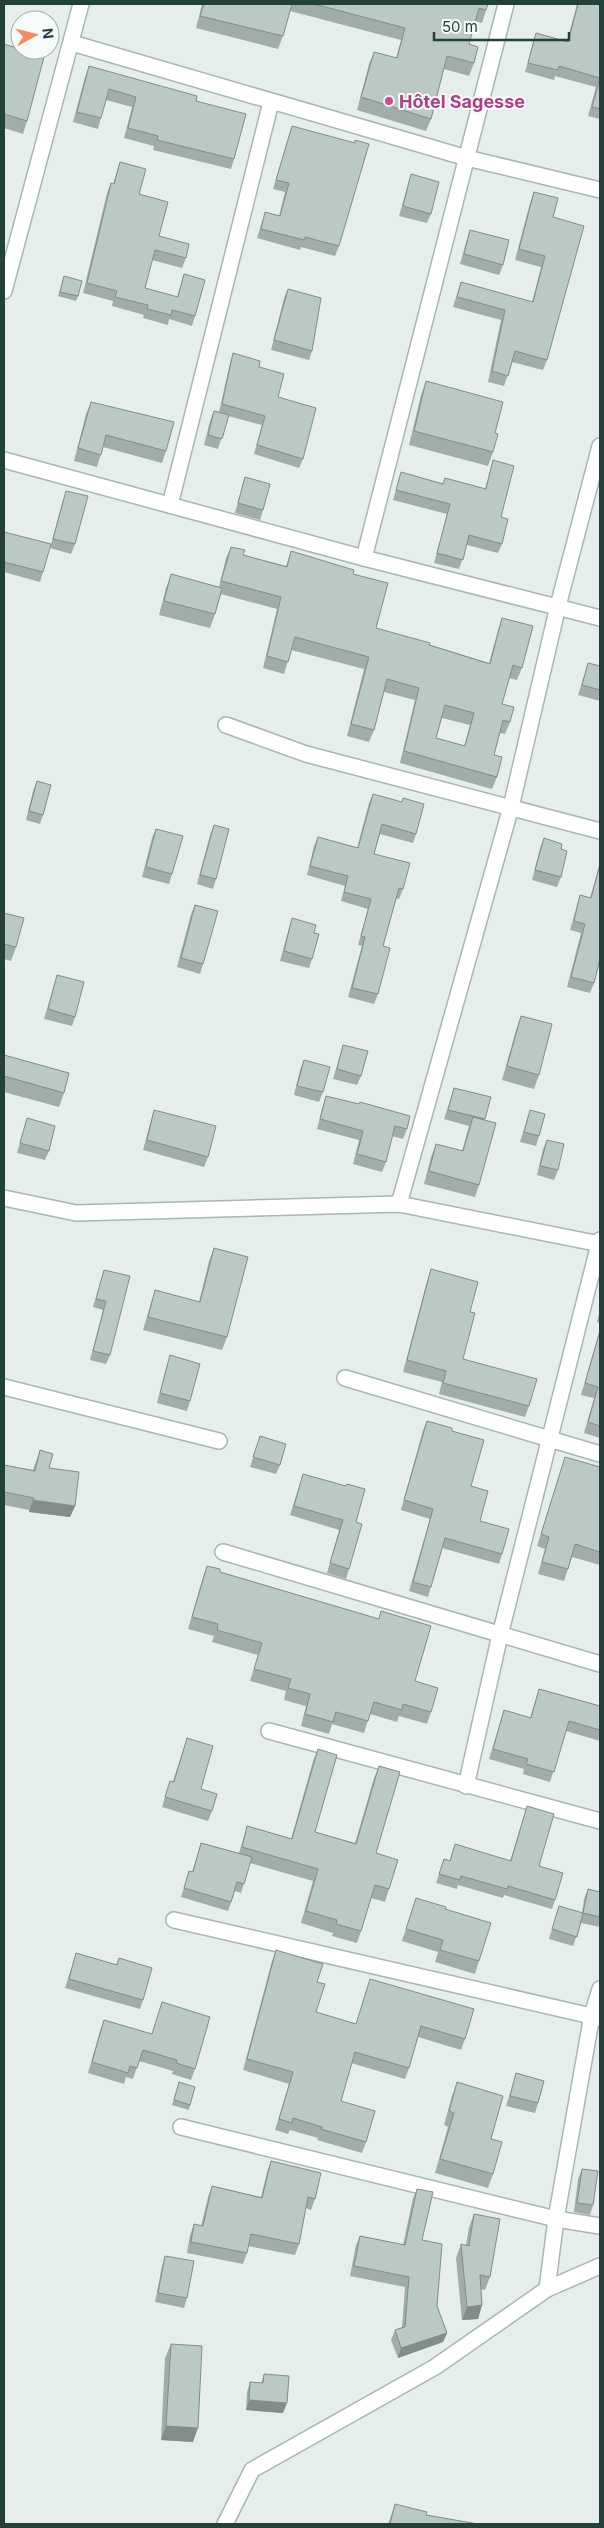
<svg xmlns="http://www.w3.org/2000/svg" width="604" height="2528" font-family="Inter,sans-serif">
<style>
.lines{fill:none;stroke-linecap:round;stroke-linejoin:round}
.minor-casing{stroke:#a7b7b2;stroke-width:18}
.minor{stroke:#fff;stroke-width:15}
.wall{fill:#a0ada9;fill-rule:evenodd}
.shaded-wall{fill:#828d89}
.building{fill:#bac9c4;stroke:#828d89;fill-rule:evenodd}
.hotel-dot{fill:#d1479c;stroke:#f6faf8;stroke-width:2}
.labels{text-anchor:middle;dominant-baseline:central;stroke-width:4;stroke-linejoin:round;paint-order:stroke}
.hotel-label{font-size:18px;font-weight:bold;fill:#b23c85;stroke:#f6faf8;text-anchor:start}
</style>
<rect width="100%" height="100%" fill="#e5eeea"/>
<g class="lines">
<g class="minor-casing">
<g id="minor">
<polyline points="72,43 467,158 600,190"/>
<polyline points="4,291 81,4"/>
<polyline points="4,460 364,558 600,618"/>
<polyline points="170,505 271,102"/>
<polyline points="364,558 506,4"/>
<polyline points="226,725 306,754 600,831"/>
<polyline points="4,1198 76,1213 399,1204 600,1244"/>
<polyline points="399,1204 511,807 558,606 600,446"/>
<polyline points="345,1378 600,1454"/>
<polyline points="4,1387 219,1441"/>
<polyline points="223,1552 600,1664"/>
<polyline points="269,1731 600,1821"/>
<polyline points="466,1786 500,1635 600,1240"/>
<polyline points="174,1920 600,2018"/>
<polyline points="181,2127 556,2219 600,2226"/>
<polyline points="547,2289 556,2219 592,2015 600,1989"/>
<polyline points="225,2524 252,2470 435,2367 547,2289 600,2266"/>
</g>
</g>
<use href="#minor" class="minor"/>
</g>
<g class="wall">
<polygon points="202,4 488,4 482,23 475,21 469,44 474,63 469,76 444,69 431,119 426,131 357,110 369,64 374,52 396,58 401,40 290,11 283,36 278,49 196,28"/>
<polygon points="577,4 600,4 600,119 588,116 596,87 555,76 554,80 525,72 533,43 536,33 567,41"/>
<polygon points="4,44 27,121 23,134 4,128"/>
<polygon points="89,66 196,101 234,159 231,169 153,150 154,146 124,138 132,107 106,100 101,118 98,129 73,122 85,77"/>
<polygon points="292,126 339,246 335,256 301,247 300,250 257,238 265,212 279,216 285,192 273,189"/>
<polygon points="120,162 139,194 159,236 186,258 182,268 152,260 145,288 177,297 184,274 195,316 192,326 169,319 168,325 143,318 144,315 112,306 113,301 83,293 107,193 111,183 113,184"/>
<polygon points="411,174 431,214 427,223 399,216 408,184"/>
<polygon points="534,192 553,217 547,360 543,370 512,362 504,386 488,382 501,320 453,307 461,282 532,302 541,267 515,260 530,203"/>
<polygon points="470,230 503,265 499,275 460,264 467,239"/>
<polygon points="64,276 78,296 76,301 58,296"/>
<polygon points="288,289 312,351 309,360 271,350 284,298"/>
<polygon points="233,353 259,367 278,397 303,459 299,468 254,454 262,425 228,416 218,449 204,445 210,421 214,411 219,412 230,363"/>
<polygon points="426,381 495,433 493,452 488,466 409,445 421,395"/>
<polygon points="91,402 166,451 162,463 103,447 97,467 74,461 86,414"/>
<polygon points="493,460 501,517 502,544 498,553 467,545 459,569 434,563 447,514 393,500 401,472 442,484 445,478 485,489"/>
<polygon points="245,477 263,510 260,520 235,513 242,487"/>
<polygon points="66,491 75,544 71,554 50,548 63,500"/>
<polygon points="4,532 43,572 40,582 4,572"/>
<path d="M231 547 243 555 286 566 291 551 353 574 376 628 489 663 498 630 502 618 522 668 517 680 509 678 502 704 510 722 505 734 500 733 494 755 497 777 492 789 400 763 415 700 384 692 374 730 369 742 347 736 364 669 291 650 284 674 263 668 277 609 221 594 215 614 210 628 159 615 166 588 171 574 219 587 226 558ZM442 718 470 725 464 746 436 738Z"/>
<polygon points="588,663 600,666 600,701 578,695"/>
<polygon points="37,781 43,815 40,824 26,820 33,791"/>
<polygon points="373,794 416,834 413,843 380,834 374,854 403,889 399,899 396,898 383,946 378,994 374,1004 348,997 362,946 358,945 368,909 341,901 345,886 307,875 314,846 318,837 357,848 369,803"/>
<polygon points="214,825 216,879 213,889 197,884 210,835"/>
<polygon points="156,829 172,874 169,884 142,877 152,838"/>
<polygon points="544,838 561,849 561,877 557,887 532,880 540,848"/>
<polygon points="600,863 600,959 594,983 590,993 567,987 581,933 570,930 577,905 580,895 590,898"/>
<polygon points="195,905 203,964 200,974 177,967 191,914"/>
<polygon points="4,913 16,947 11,961 4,959"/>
<polygon points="292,918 312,959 309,968 280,961 289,928"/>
<polygon points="57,975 75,1017 72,1026 44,1019 54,985"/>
<polygon points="521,1016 539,1075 534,1089 502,1080 516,1030"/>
<polygon points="343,1045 361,1076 357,1085 333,1079"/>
<polygon points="4,1055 64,1093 59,1107 4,1092"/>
<polygon points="304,1060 323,1092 319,1102 294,1095 300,1070"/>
<polygon points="454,1088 484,1120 479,1185 475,1197 424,1184 431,1157 436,1144 462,1151 469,1126 444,1119"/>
<polygon points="326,1096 407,1129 403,1139 392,1136 386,1162 382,1172 353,1164 359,1140 317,1129 323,1105"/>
<polygon points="154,1110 208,1157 204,1167 143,1150 151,1120"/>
<polygon points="530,1110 539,1136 536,1146 520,1142"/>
<polygon points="27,1118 49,1151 45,1160 17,1153"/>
<polygon points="547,1140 558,1170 554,1180 537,1175 543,1149"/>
<polygon points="214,1248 227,1337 222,1350 143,1330 151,1303 155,1290 199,1302 209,1261"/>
<polygon points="431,1269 470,1312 463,1359 529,1406 525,1417 439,1394 442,1382 403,1372 427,1281"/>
<polygon points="104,1270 110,1355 106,1364 90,1360 103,1310 93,1307"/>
<polygon points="600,1309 600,1323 597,1322"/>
<polygon points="600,1329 600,1438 584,1433 594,1398 581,1395"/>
<polygon points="170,1355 190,1401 187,1411 157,1403 167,1365"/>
<polygon points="427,1421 452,1431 480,1521 502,1554 499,1564 442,1548 428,1597 409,1591 430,1519 401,1510 423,1430"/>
<polygon points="260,1436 280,1465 276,1474 250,1467"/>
<polygon points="40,1450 49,1468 75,1506 70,1517 29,1512 29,1510 4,1505 4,1465 33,1470"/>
<polygon points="565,1457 600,1467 600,1565 572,1557 564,1581 538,1574 545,1549 537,1546"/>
<polygon points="303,1474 356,1522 349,1569 346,1579 327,1573 339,1530 290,1515"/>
<polygon points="207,1566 220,1572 379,1619 381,1611 415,1681 431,1712 427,1724 399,1716 397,1722 370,1714 364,1733 332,1724 329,1734 301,1726 306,1706 284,1700 286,1691 250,1681 258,1655 212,1642 214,1636 188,1629 203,1577"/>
<polygon points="539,1689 600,1706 600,1741 566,1731 550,1782 523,1774 524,1769 489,1759 504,1710 530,1718"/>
<polygon points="187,1738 201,1789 212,1811 208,1821 162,1807 170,1781 173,1781"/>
<polygon points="318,1749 315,1832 355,1843 374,1778 379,1766 376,1853 389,1889 385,1902 371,1898 361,1931 357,1943 332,1936 333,1933 301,1923 313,1881 250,1863 241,1893 235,1891 228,1911 181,1897 189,1871 192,1872 201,1843 239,1853 247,1826 291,1839 313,1761"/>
<polygon points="527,1806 539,1866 555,1900 552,1909 504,1895 503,1898 458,1885 457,1889 436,1883 444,1859 450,1861 455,1844 510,1861"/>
<polygon points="588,1889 600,1892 600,1927 581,1923 573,1946 549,1939 559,1906 582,1913 584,1899"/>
<polygon points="416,1898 445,1909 479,1961 475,1974 435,1962 438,1952 402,1941"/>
<polygon points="276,1950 317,1982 316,2012 356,2024 370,1979 465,2039 461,2050 418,2037 409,2068 405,2079 351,2063 341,2101 366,2142 362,2153 317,2140 318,2138 290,2130 288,2134 275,2130 289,2084 243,2070 272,1961"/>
<polygon points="76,1953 116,1965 119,1958 143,2000 140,2009 65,1988"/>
<polygon points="162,2002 195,2069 191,2080 172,2074 173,2071 139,2061 133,2079 126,2077 124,2084 88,2073 100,2031 104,2020 152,2034"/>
<polygon points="516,2073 538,2103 535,2113 506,2106"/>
<polygon points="179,2082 190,2105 189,2110 172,2105"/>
<polygon points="457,2082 493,2174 488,2188 435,2173 448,2127 444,2125 452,2096"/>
<polygon points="271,2161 315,2199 311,2210 306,2208 299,2244 295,2255 248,2246 247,2253 243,2264 187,2253 190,2235 194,2224 201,2226 208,2197 212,2186 261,2197 267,2172"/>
<polygon points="582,2169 593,2205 590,2215 574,2212 578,2179"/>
<polygon points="417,2189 422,2240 437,2306 447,2333 443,2342 398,2358 391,2340 395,2330 402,2327 405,2287 350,2276 356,2245 360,2236 403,2245 413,2198"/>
<polygon points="474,2214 490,2277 485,2290 481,2289 482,2305 478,2319 462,2320 456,2258 461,2244 466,2246 469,2227"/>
<polygon points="165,2256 187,2298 184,2308 155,2302 162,2266"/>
<polygon points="171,2344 193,2442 161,2440 165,2358"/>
<polygon points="264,2374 283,2413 246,2410 247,2392 250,2382 261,2383"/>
<polygon points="395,2504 426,2515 478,2524 388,2524"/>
</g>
<g class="shaded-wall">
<polygon points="33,1500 75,1506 70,1517 29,1512"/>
<polygon points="482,2305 478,2319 462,2320 467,2307"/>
<polygon points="447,2333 443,2342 398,2358 401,2348"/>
<polygon points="249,2400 287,2403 283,2413 246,2410"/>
<polygon points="166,2426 198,2428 193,2442 161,2440"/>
</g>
<g class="building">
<polygon points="204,4 292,4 283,36 200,16"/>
<polygon points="314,4 488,4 486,10 479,8 469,44 478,47 474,63 447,56 431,119 361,97 374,52 397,58 405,28"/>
<polygon points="578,4 600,4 600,109 592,107 600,78 559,66 558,70 528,63 536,33 568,42"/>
<polygon points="4,44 20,49 20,50 22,50 44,57 27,121 4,114"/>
<polygon points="89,66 197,96 196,101 246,114 234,159 157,140 158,136 128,128 136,97 109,89 101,118 77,112"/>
<polygon points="292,126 355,143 355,140 369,144 339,246 305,237 304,240 261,229 265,212 280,216 289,183 276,180"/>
<polygon points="120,162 146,169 139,194 168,202 159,236 189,244 186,258 155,250 145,288 178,297 184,274 205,280 195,316 172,310 171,315 147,309 148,305 115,297 117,291 87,283 111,183 114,184"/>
<polygon points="411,174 439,182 431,214 403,206"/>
<polygon points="534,192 558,198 553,217 584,226 547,360 515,351 508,376 492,371 505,310 457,297 461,282 533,302 545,256 519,249"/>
<polygon points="470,230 509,240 503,265 464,254"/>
<polygon points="64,276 82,281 78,296 60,292"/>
<polygon points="288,289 321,298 312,351 274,340"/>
<polygon points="233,353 260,361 259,367 284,374 278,397 316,408 303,459 257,445 265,416 222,404"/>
<polygon points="426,381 503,402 495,433 498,434 493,452 414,431"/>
<polygon points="91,402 174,422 166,451 106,435 101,455 78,448"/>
<polygon points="214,411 229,415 222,439 208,435"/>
<polygon points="493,460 514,466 501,517 508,519 502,544 469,535 463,560 437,553 450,504 396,490 401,472 443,484 445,478 486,489"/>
<polygon points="245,477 270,484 263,510 238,503"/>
<polygon points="66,491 88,496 75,544 53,539"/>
<polygon points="4,532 51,544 43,572 4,562"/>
<path d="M231 547 245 550 243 555 287 567 291 551 354 570 353 574 388 583 376 628 430 643 429 645 490 664 502 618 533 626 522 668 513 665 502 704 514 707 510 722 503 720 494 755 502 757 497 777 404 751 419 688 387 679 374 730 351 724 369 657 295 637 288 662 267 656 281 597 221 581ZM445 705 474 713 465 746 436 738Z"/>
<polygon points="171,574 222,588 215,614 164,601"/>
<polygon points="588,663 600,666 600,690 582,685"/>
<polygon points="37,781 51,785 43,815 29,811"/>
<polygon points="373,794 402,802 403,798 424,804 416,834 382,824 374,854 410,863 403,889 399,888 383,946 390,948 378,994 352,988 365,937 361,936 371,899 344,892 348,876 310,866 318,837 358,848"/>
<polygon points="214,825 229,829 216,879 200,875"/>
<polygon points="156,829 183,836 172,874 146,867"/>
<polygon points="544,838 562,844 561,849 567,851 561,877 535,870"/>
<polygon points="600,864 600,959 594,983 571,977 585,924 574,921 580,895 591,898"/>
<polygon points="195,905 218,911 203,964 181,958"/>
<polygon points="4,913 24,918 16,947 4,944"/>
<polygon points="292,918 316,925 314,933 319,934 312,959 284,951"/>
<polygon points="57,975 84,982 75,1017 48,1009"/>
<polygon points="521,1016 552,1024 539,1075 507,1066"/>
<polygon points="343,1045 368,1051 361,1076 337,1069"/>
<polygon points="4,1055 69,1073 64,1093 4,1076"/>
<polygon points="304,1060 330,1067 323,1092 297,1086"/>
<polygon points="454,1088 491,1097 485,1119 448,1110"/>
<polygon points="326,1096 359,1104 360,1102 410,1116 407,1129 395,1126 386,1162 357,1154 363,1131 320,1119"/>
<polygon points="154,1110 216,1126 208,1157 147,1140"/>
<polygon points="530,1110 545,1114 539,1136 524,1132"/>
<polygon points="473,1117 496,1123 479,1185 429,1171 436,1144 463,1151"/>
<polygon points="27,1118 55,1126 49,1151 20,1143"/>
<polygon points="547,1140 564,1144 558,1170 540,1166"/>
<polygon points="214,1248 248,1257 227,1337 148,1317 155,1290 200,1302"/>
<polygon points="431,1269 478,1282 470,1312 475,1313 463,1359 537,1379 529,1406 443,1383 446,1371 407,1360"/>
<polygon points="104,1270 130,1276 110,1355 93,1351 106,1301 96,1299"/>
<polygon points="600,1331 600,1426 588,1422 598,1387 585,1383"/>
<polygon points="170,1355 200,1364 190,1401 160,1393"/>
<polygon points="427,1421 452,1428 452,1431 484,1440 471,1486 488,1491 480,1521 509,1529 502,1554 445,1538 431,1587 413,1582 433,1509 404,1500"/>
<polygon points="260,1436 286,1444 280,1465 253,1457"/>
<polygon points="40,1450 53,1454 49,1468 79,1472 75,1506 33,1500 34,1498 4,1492 4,1465 35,1471"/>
<polygon points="565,1457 600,1467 600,1552 575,1544 568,1569 542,1562 549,1537 541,1534"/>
<polygon points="303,1474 346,1486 347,1484 365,1489 356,1522 362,1524 349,1569 330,1563 343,1520 294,1506"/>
<polygon points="207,1566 220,1569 220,1572 379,1619 381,1611 431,1626 415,1681 438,1688 431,1712 403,1704 402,1710 374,1702 368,1721 336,1712 333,1722 305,1714 310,1694 288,1688 291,1679 254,1669 262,1643 217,1630 218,1624 192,1617"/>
<polygon points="539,1689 600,1706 600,1730 569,1721 554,1772 526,1764 528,1759 493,1749 504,1710 531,1718"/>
<polygon points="187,1738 213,1746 201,1789 217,1794 212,1811 165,1797 170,1781 174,1782"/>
<polygon points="318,1749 337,1755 315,1832 356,1844 379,1766 400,1772 376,1853 398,1860 389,1889 375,1885 361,1931 336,1924 337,1920 306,1911 318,1869 242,1847 247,1826 292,1839"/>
<polygon points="527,1806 554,1814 539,1866 563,1873 555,1900 508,1886 507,1889 461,1876 460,1880 439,1874 444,1859 450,1861 455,1844 511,1861"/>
<polygon points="201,1843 252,1857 244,1884 237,1882 231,1902 184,1888 189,1871 193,1872"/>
<polygon points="588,1889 600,1892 600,1917 583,1913"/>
<polygon points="416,1898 446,1907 445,1909 491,1923 479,1961 440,1950 443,1940 406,1929"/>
<polygon points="559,1906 583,1913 577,1937 552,1929"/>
<polygon points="276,1950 323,1964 317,1982 325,1984 316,2012 356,2024 370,1979 474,2009 465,2039 421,2026 409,2068 355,2052 341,2101 375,2111 366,2142 321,2129 322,2127 293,2118 292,2123 279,2119 293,2072 247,2059"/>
<polygon points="76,1953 117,1965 119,1958 152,1968 143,2000 69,1979"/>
<polygon points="162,2002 210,2017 195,2069 176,2063 177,2060 143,2050 137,2068 130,2066 128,2073 92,2062 104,2020 152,2034"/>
<polygon points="516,2073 544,2081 538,2103 510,2096"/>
<polygon points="179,2082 195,2087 190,2105 174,2100"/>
<polygon points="457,2082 503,2096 491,2139 502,2142 493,2174 440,2159 454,2113 449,2111"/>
<polygon points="271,2161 321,2173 315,2199 308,2197 299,2244 251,2234 247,2253 191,2242 194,2224 203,2226 212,2186 262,2198"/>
<polygon points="582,2169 598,2171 593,2205 577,2203"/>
<polygon points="417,2189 433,2192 422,2240 442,2244 437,2306 447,2333 401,2348 395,2330 405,2327 409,2277 354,2266 360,2236 405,2245"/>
<polygon points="474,2214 500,2219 490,2277 480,2275 482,2305 467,2307 461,2244 469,2246"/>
<polygon points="165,2256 194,2261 187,2298 158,2293"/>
<polygon points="171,2344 202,2346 198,2428 166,2426"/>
<polygon points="264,2374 289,2376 287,2403 249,2400 250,2382 263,2383"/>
<polygon points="395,2504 427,2512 426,2515 478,2524 390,2524"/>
</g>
<circle class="hotel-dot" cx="389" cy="101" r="5"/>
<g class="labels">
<g class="hotel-label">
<text x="399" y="101">Hôtel Sagesse</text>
</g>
</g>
<rect width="604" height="2528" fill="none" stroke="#23413a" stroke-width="10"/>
<g transform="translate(35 35) rotate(83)"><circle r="24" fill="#f6faf8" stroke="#a2b0ac"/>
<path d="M0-4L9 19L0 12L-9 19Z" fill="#f48a5d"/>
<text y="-8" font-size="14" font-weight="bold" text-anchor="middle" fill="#23413a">N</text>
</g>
<path d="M434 32v8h135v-8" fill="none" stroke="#23413a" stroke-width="2.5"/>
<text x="442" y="32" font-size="15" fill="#23413a" stroke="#f6faf8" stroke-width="4" paint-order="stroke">50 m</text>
</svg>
